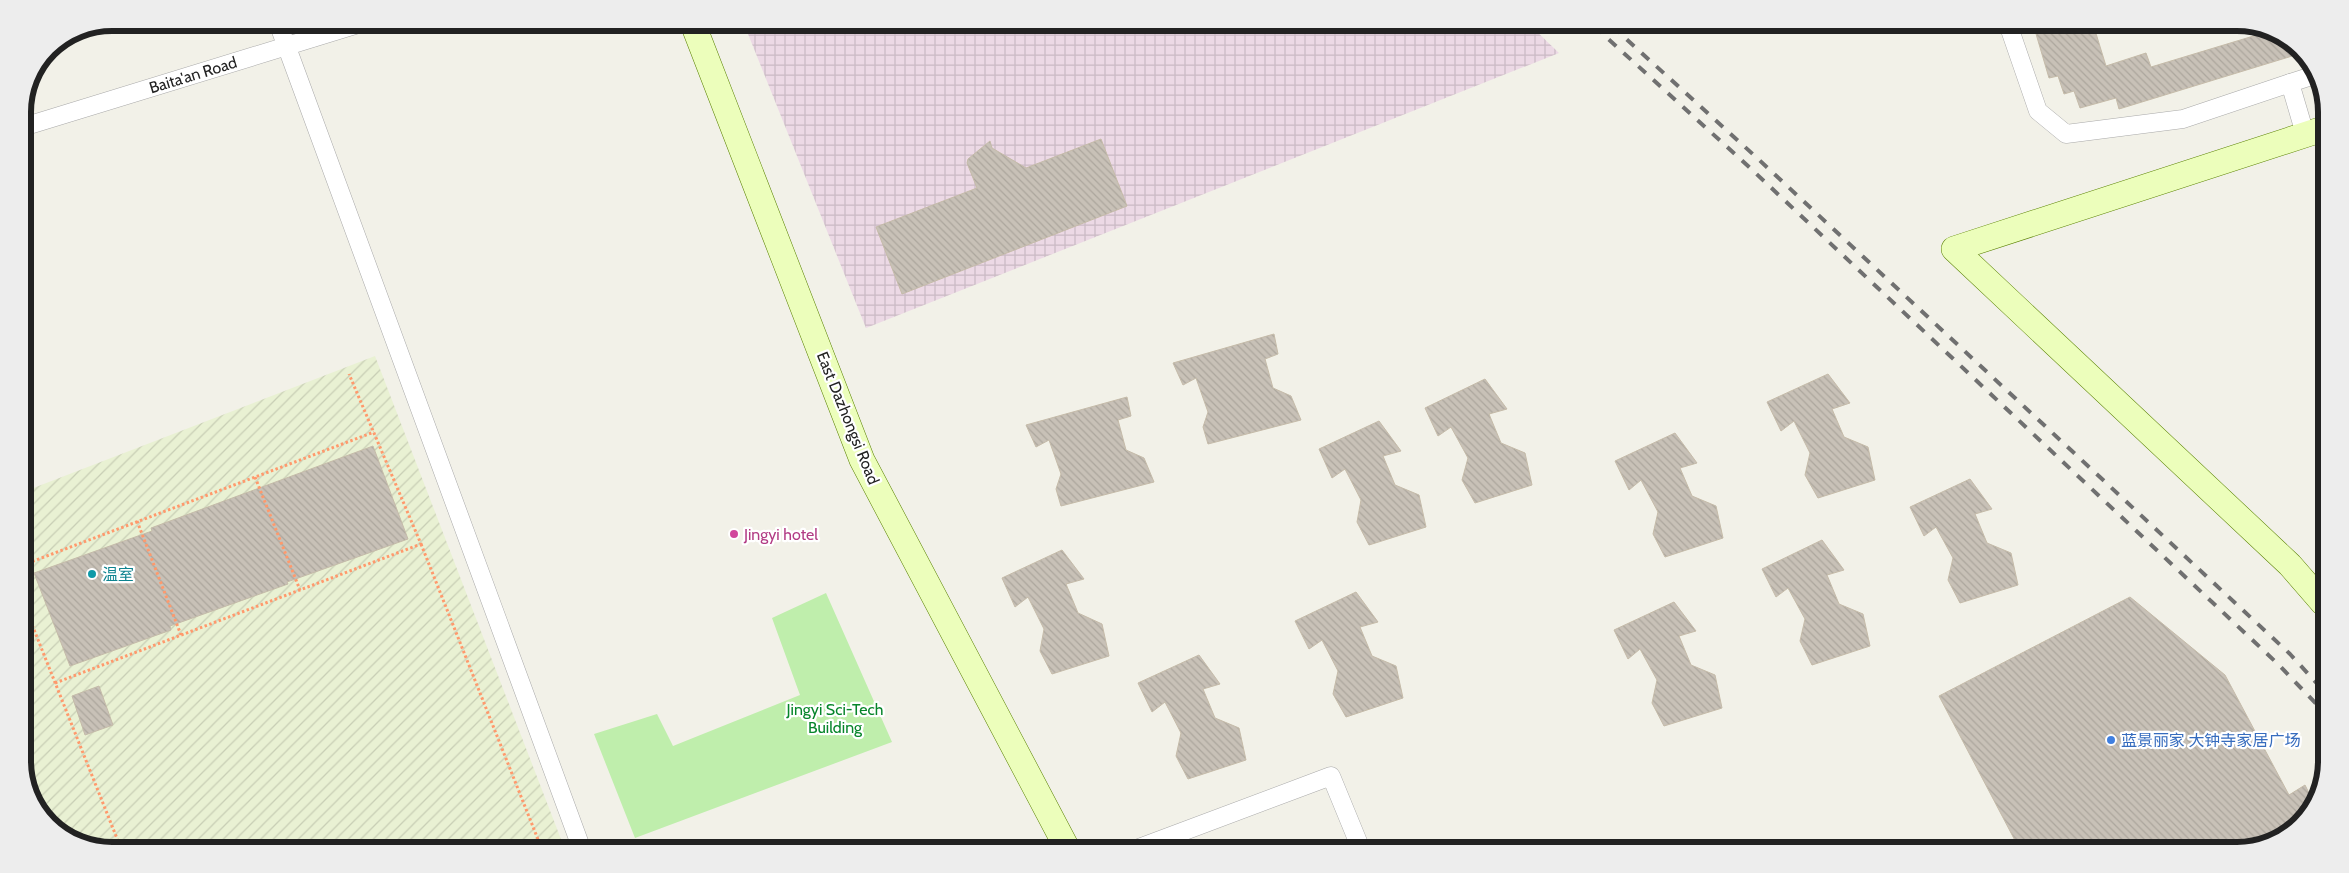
<svg xmlns="http://www.w3.org/2000/svg" width="2349" height="873" font-family="Cabin,'Noto Sans SC',sans-serif">
<style>
.industrial{fill:url(#industrial-grid)}
.farmland{fill:url(#farmland-furrows)}
.garden{fill:#bfeeac}
.building{fill:url(#building-back-hatch);stroke:#c5bba9}
.lines{fill:none;stroke-linecap:round;stroke-linejoin:round}
.street-casing{stroke:#a9a9a9;stroke-width:19}
.secondary-casing{stroke:#598100;stroke-width:26}
.path{stroke:#ff996c;stroke-width:3;stroke-dasharray:2.5 2.5;stroke-linecap:butt}
.street{stroke:#fff;stroke-width:18}
.secondary{stroke:#ecfebb;stroke-width:25}
.rail{stroke:#707070;stroke-width:4;stroke-dasharray:10 10;stroke-linecap:butt}
.hotel-dot{fill:#d1479c;stroke:#fff;stroke-width:2}
.culture-dot{fill:#0f9aa8;stroke:#fff;stroke-width:2}
.shop-dot{fill:#3f7fe0;stroke:#fff;stroke-width:2}
.labels{text-anchor:middle;dominant-baseline:central;stroke-width:4.5;stroke-linejoin:round;paint-order:stroke}
.street-label{font-size:16px;fill:#222;stroke:#fff}
.hotel-label{font-size:16px;fill:#b23c85;stroke:#fff;text-anchor:start}
.culture-label{font-size:16px;fill:#0d838f;stroke:#fff;text-anchor:start}
.park-label{font-size:16px;fill:#06852a;stroke:#fff}
.shop-label{font-size:16px;fill:#366cbe;stroke:#fff;text-anchor:start}
.rim{fill:none;stroke:#222;stroke-width:6}
</style>
<defs>
<pattern id="industrial-grid" width="8" height="8" patternUnits="userSpaceOnUse" patternTransform="scale(1.25)"><rect width="8" height="8" fill="#ecd9e5"/><path d="M0 4h8M4 0v8" fill="none" stroke="#cabac4"/></pattern>
<pattern id="farmland-furrows" width="10" height="10" patternUnits="userSpaceOnUse" patternTransform="scale(1.25)"><rect width="10" height="10" fill="#e9f1d3"/><path d="M-1 1l2-2M0 10L10 0M9 11l2-2" fill="none" stroke="#c8ceb5"/></pattern>
<pattern id="building-back-hatch" width="6" height="6" patternUnits="userSpaceOnUse" patternTransform="scale(1.25)"><rect width="6" height="6" fill="#c8c1b7"/><path d="M-1 5l2 2M0 0l6 6M5-1l2 2" fill="none" stroke="#aca69d"/></pattern>
</defs>
<rect width="100%" height="100%" fill="#f2f1e8"/>
<polygon class="industrial" points="744,24 1531,26 1559,53 866,328"/>
<polygon class="farmland" points="375,356 564,847 83,846 41,816 23,767 23,492"/>
<polygon class="garden" points="826,593 892,742 635,838 594,734 657,714 673,746 800,695 772,618"/>
<g class="building">
<polygon points="2034,27 2094,27 2106,66 2146,53 2151,67 2270,31 2302,53 2119,109 2116,98 2080,108 2074,91 2064,94 2058,76 2049,78"/>
<polygon points="1101,139 1127,206 902,294 876,227 977,188 967,163 968,159 990,141 992,148 1026,168"/>
<polygon points="1274,334 1278,354 1265,359 1273,388 1291,396 1301,420 1208,444 1203,427 1208,412 1196,378 1183,385 1173,363"/>
<polygon points="1828,374 1850,403 1832,409 1844,437 1868,447 1875,480 1818,498 1805,475 1810,453 1794,421 1781,431 1767,402"/>
<polygon points="1485,379 1507,409 1489,414 1501,443 1525,453 1532,485 1475,503 1462,480 1468,458 1451,427 1438,436 1425,408"/>
<polygon points="1127,397 1131,416 1118,420 1126,450 1144,458 1154,482 1061,506 1056,489 1061,474 1049,440 1036,447 1026,425"/>
<polygon points="1379,421 1401,451 1383,456 1395,485 1419,495 1426,527 1369,545 1357,522 1361,500 1345,469 1332,478 1319,449"/>
<polygon points="1675,433 1697,463 1680,468 1692,496 1716,506 1723,538 1665,557 1653,534 1658,512 1641,480 1629,490 1615,461"/>
<polygon points="373,446 408,539 287,582 288,584 170,626 171,630 70,666 34,573 152,531 151,528"/>
<polygon points="1970,479 1992,509 1975,514 1987,543 2011,553 2018,585 1960,603 1948,580 1953,558 1936,527 1924,536 1910,507"/>
<polygon points="1822,540 1844,570 1827,575 1839,604 1863,614 1870,646 1812,665 1800,641 1805,619 1788,588 1776,597 1762,569"/>
<polygon points="1062,550 1084,579 1066,584 1078,613 1102,624 1109,656 1052,674 1040,651 1044,629 1028,597 1015,607 1002,578"/>
<polygon points="1356,592 1378,622 1360,627 1372,656 1396,666 1403,698 1346,717 1333,694 1338,671 1322,640 1309,649 1295,621"/>
<polygon points="2130,597 2225,675 2289,795 2305,785 2313,801 2287,835 2237,850 2020,850 1939,696"/>
<polygon points="1674,602 1696,631 1679,636 1691,665 1715,675 1722,708 1664,726 1652,703 1657,680 1640,649 1628,659 1614,630"/>
<polygon points="1199,655 1220,684 1203,689 1215,718 1239,728 1246,760 1188,779 1176,756 1181,733 1165,702 1152,712 1138,683"/>
<polygon points="99,686 113,725 85,735 72,696"/>
</g>
<g class="lines">
<g class="street-casing">
<g id="street">
<polyline points="278,23 581,847"/>
<polyline points="2009,27 2038,111 2066,134 2183,119 2290,83 2305,134"/>
<polyline points="2290,83 2315,75"/>
<polyline points="23,127 362,23"/>
<polyline points="1139,848 1331,776 1361,849"/>
</g>
</g>
<g class="secondary-casing">
<g id="secondary">
<polyline points="693,24 862,460 1067,848"/>
<polyline points="2323,603 2290,565 1954,249 2326,128"/>
</g>
</g>
<g class="path">
<polyline points="255,477 300,590"/>
<polyline points="137,521 181,635"/>
<polyline points="421,544 541,847"/>
<polyline points="23,565 374,432"/>
<polyline points="23,602 120,846"/>
<polyline points="55,683 421,544 349,374"/>
</g>
<use href="#street" class="street"/>
<use href="#secondary" class="secondary"/>
<g class="rail">
<polyline points="1594,26 1748,166 2279,665 2322,710"/>
<polyline points="1612,26 1756,157 2290,654 2322,689"/>
</g>
</g>
<circle class="hotel-dot" cx="734" cy="534" r="5"/>
<circle class="culture-dot" cx="92" cy="574" r="5"/>
<circle class="shop-dot" cx="2111" cy="740" r="5"/>
<g class="labels">
<g class="street-label">
<text transform="translate(193 75) rotate(-17)">Baita'an Road</text>
<text transform="translate(848 418) rotate(68)">East Dazhongsi Road</text>
</g>
<g class="hotel-label">
<text x="744" y="534">Jingyi hotel</text>
</g>
<g class="culture-label">
<text x="102" y="574">温室</text>
</g>
<g class="park-label">
<text x="835" y="709">Jingyi Sci-Tech<tspan x="835" dy="18">Building</tspan></text>
</g>
<g class="shop-label">
<text x="2121" y="740">蓝景丽家 大钟寺家居广场</text>
</g>
</g>
<path d="M0 0H2349V873H0ZM112 31H2237A81 81 0 0 1 2318 112V761A81 81 0 0 1 2237 842H112A81 81 0 0 1 31 761V112A81 81 0 0 1 112 31Z" fill="#ededed" fill-rule="evenodd"/>
<path class="rim" d="M112 31H2237A81 81 0 0 1 2318 112V761A81 81 0 0 1 2237 842H112A81 81 0 0 1 31 761V112A81 81 0 0 1 112 31Z"/>
</svg>
